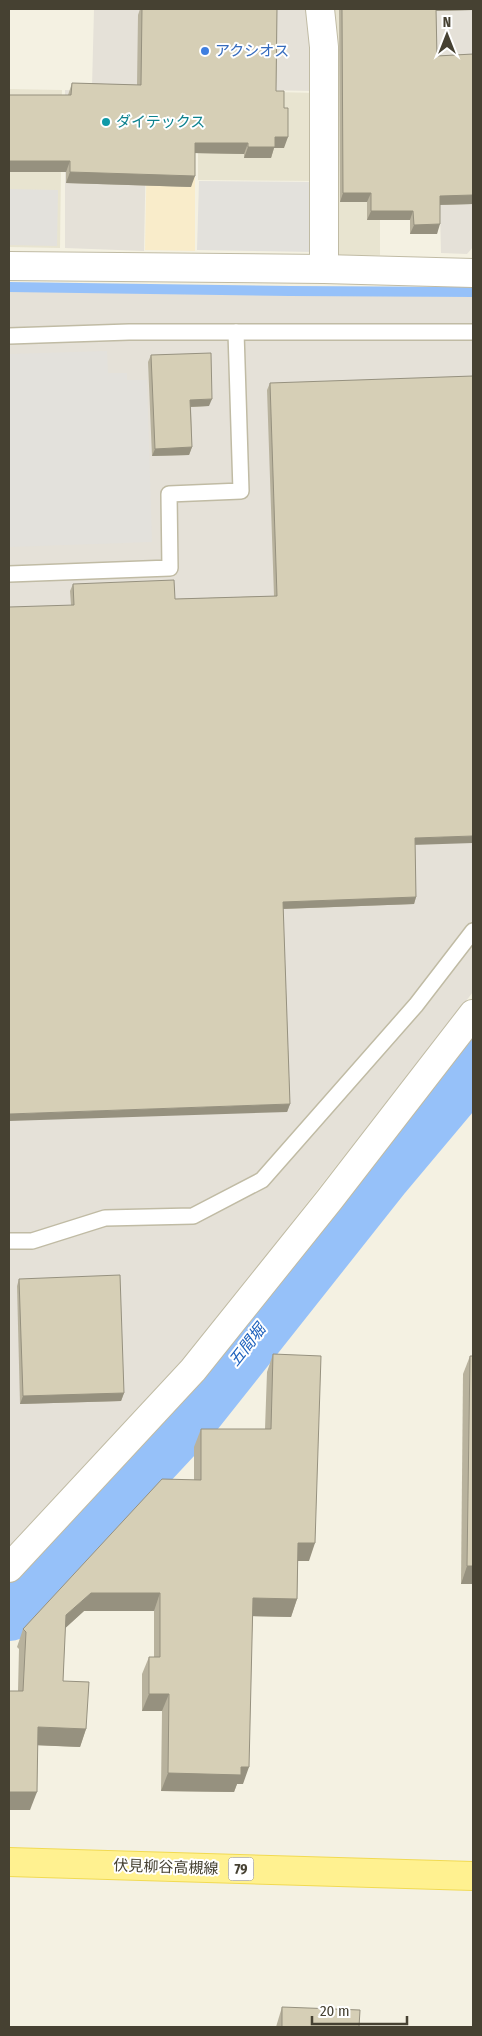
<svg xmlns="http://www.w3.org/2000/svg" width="482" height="2036" font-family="'Fira Sans Condensed','Noto Sans JP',sans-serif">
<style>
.residential{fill:#e8e4d0}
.commercial{fill:#f9ecca}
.industrial{fill:#e5e1d8}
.parking{fill:#e3e1dc}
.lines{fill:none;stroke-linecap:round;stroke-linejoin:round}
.stream{stroke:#96c1f9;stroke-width:10}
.river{stroke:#96c1f9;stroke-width:58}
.service-casing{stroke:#c0bba4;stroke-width:18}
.minor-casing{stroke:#c0bba4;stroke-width:30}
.primary-casing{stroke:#f1da52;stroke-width:30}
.service{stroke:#fff;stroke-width:15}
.minor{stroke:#fff;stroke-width:28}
.primary{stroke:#fff190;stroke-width:28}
.wall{fill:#b8b29d}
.shaded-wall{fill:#96917f}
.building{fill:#d6cfb6;stroke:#96917f}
.shop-dot{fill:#3f7fe0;stroke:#fff;stroke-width:2}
.culture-dot{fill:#0f9aa8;stroke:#fff;stroke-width:2}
.labels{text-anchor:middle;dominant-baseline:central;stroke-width:4;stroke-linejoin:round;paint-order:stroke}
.shield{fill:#fff;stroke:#7e7a70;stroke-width:1}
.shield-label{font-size:14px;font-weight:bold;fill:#464132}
.shop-label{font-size:15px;fill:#366cbe;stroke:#fff;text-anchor:start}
.culture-label{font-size:15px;fill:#0d838f;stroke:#fff;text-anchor:start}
.street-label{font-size:15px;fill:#464132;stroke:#fff}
.water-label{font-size:16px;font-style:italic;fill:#1f62bd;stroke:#fff}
</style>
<rect width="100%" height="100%" fill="#f4f1e2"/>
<g class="residential">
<polygon points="330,9 380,9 380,255 333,256"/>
<polygon points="9,89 62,90 60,248 9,247"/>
<polygon points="198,90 316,93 317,181 198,180"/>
</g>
<polygon class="commercial" points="148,94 195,94 195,251 145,250"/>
<g class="industrial">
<polygon points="94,9 313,9 316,91 92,87"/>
<polygon points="435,9 473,9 473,247 467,254 441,253"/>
<polygon points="65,90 147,94 144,251 65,248"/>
<polygon points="9,290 473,297 473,992 162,1388 9,1549"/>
</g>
<g class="parking">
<polygon points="199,181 316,182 315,252 197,250"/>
<polygon points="9,189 58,190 57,246 9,245"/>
<polygon points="107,351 108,373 127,373 127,380 147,380 152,542 9,547 9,354"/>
</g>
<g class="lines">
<polyline class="stream" points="9,287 290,291 473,292"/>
<polyline class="river" points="9,1612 188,1420 383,1174 473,1067"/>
<g class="service-casing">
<g id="service">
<polyline points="9,336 129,332 473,332"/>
<polyline points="9,574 170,568 169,494 241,491 236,332"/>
<polyline points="9,1241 32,1241 105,1218 193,1216 262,1180 416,1005 473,931"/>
</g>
</g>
<g class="minor-casing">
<g id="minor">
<polyline points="9,266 324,269 324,47 320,9"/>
<polyline points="324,269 473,273"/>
<polyline points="9,1568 193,1370 330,1199 473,1014"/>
</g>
</g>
<g class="primary-casing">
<polyline id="primary" points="9,1862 473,1876"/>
</g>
<use href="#service" class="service"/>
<use href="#minor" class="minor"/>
<use href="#primary" class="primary"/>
</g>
<g class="wall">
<polygon points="140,9 277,9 276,91 284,148 274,148 271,158 244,158 244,154 195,153 191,187 66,183 66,172 9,172 68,95 72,83 137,85 138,15"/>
<polygon points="339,9 473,9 473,10 436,11 437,56 473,54 473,204 440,205 437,234 410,234 410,220 367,220 367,202 340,202"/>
<polygon points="151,355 209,406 191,407 192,447 189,455 152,456 148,362"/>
<polygon points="270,383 415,845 416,897 414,904 283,909 290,1104 287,1112 71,605 70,591 73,584 175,599 274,596 267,390"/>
<polygon points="19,1279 124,1393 121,1401 20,1404 17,1286"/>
<polygon points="273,1354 309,1561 298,1561 297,1599 291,1617 253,1616 243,1784 237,1784 234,1792 161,1791 162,1711 142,1711 142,1674 149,1657 154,1657 154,1611 84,1611 65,1628 63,1681 86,1729 80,1747 37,1745 30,1810 9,1810 18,1691 19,1649 17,1647 23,1629 194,1480 194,1447 201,1429 265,1429 267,1372"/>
<polygon points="470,1356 473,1584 461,1584 463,1374"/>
<polygon points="282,2007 359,2027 276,2027"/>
</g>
<g class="shaded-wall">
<polygon points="433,9 473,9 473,10 433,11"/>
<polygon points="275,137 288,137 284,148 274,148 271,158 244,158 248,147"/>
<polygon points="195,143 248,143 244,154 191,153"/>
<polygon points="9,161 70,161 66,172 9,172"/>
<polygon points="70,172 195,176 191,187 66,183"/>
<polygon points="343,193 371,193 367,202 340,202"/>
<polygon points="473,195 473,204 436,205 440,196"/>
<polygon points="371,211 413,211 410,220 367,220"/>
<polygon points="440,224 437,234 410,234 414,225"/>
<polygon points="212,399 209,406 188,407 190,400"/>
<polygon points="192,447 189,455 152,456 155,449"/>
<polygon points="473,836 473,843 412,845 415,838"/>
<polygon points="416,897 414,904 280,909 283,902"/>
<polygon points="290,1104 287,1112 9,1121 9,1114"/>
<polygon points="124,1393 121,1401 20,1404 23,1396"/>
<polygon points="298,1543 315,1543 309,1561 291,1561"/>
<polygon points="467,1566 473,1566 473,1584 461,1584"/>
<polygon points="91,1593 160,1593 154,1611 84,1611 60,1633 66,1615"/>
<polygon points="253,1598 297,1599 291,1617 247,1616"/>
<polygon points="149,1694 169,1694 162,1711 142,1711"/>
<polygon points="38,1727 86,1729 80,1747 31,1745"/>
<polygon points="241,1767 249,1767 243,1784 237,1784 234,1792 161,1791 168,1773"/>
<polygon points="9,1792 37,1792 30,1810 9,1810"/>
</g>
<g class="building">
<polygon points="142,9 277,9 276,91 284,91 284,108 288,108 288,137 275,137 275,147 248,147 248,143 195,143 195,176 70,172 70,161 9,161 9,95 71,95 72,83 141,85"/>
<polygon points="342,9 436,9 437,56 473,54 473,195 440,196 440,224 414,225 413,211 371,211 371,193 343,193"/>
<polygon points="211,353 212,399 190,400 192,447 155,449 151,355"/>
<polygon points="473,376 473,836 415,838 416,897 283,902 290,1104 9,1114 9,607 74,605 73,584 174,580 175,599 277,596 270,383"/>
<polygon points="120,1275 124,1393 23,1396 19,1279"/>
<polygon points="273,1354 321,1356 315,1543 298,1543 297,1599 253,1598 249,1767 241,1767 241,1775 168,1773 169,1694 149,1694 149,1657 160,1657 160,1593 91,1593 66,1615 63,1681 89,1682 86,1729 38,1727 37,1792 9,1792 9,1691 23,1691 26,1632 23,1629 162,1479 201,1480 201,1429 271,1429"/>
<polygon points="470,1356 473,1356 473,1566 467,1566"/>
<polygon points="282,2007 360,2010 359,2027 282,2027"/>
</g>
<circle class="shop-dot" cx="205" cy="51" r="5"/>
<circle class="culture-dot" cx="106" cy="122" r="5"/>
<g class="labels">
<rect class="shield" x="228.5" y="1857.5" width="25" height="23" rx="4"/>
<g class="shield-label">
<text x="241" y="1869">79</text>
</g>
<g class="shop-label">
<text x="215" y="51">アクシオス</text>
</g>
<g class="culture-label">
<text x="116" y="122">ダイテックス</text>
</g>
<g class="street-label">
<text transform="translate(166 1867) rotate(2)">伏見柳谷高槻線</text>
</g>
<g class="water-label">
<text transform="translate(247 1345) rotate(-52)">五間堀</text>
</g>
</g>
<rect width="482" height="2036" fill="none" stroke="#464132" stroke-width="20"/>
<g transform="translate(447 35)" stroke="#ffffff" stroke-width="4" paint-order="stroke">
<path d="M0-4L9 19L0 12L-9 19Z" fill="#464132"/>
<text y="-8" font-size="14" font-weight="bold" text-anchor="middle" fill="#464132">N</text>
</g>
<path d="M312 2016v8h95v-8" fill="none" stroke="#464132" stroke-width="2.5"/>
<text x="320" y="2016" font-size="15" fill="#464132" stroke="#ffffff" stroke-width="4" paint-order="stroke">20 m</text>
</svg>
